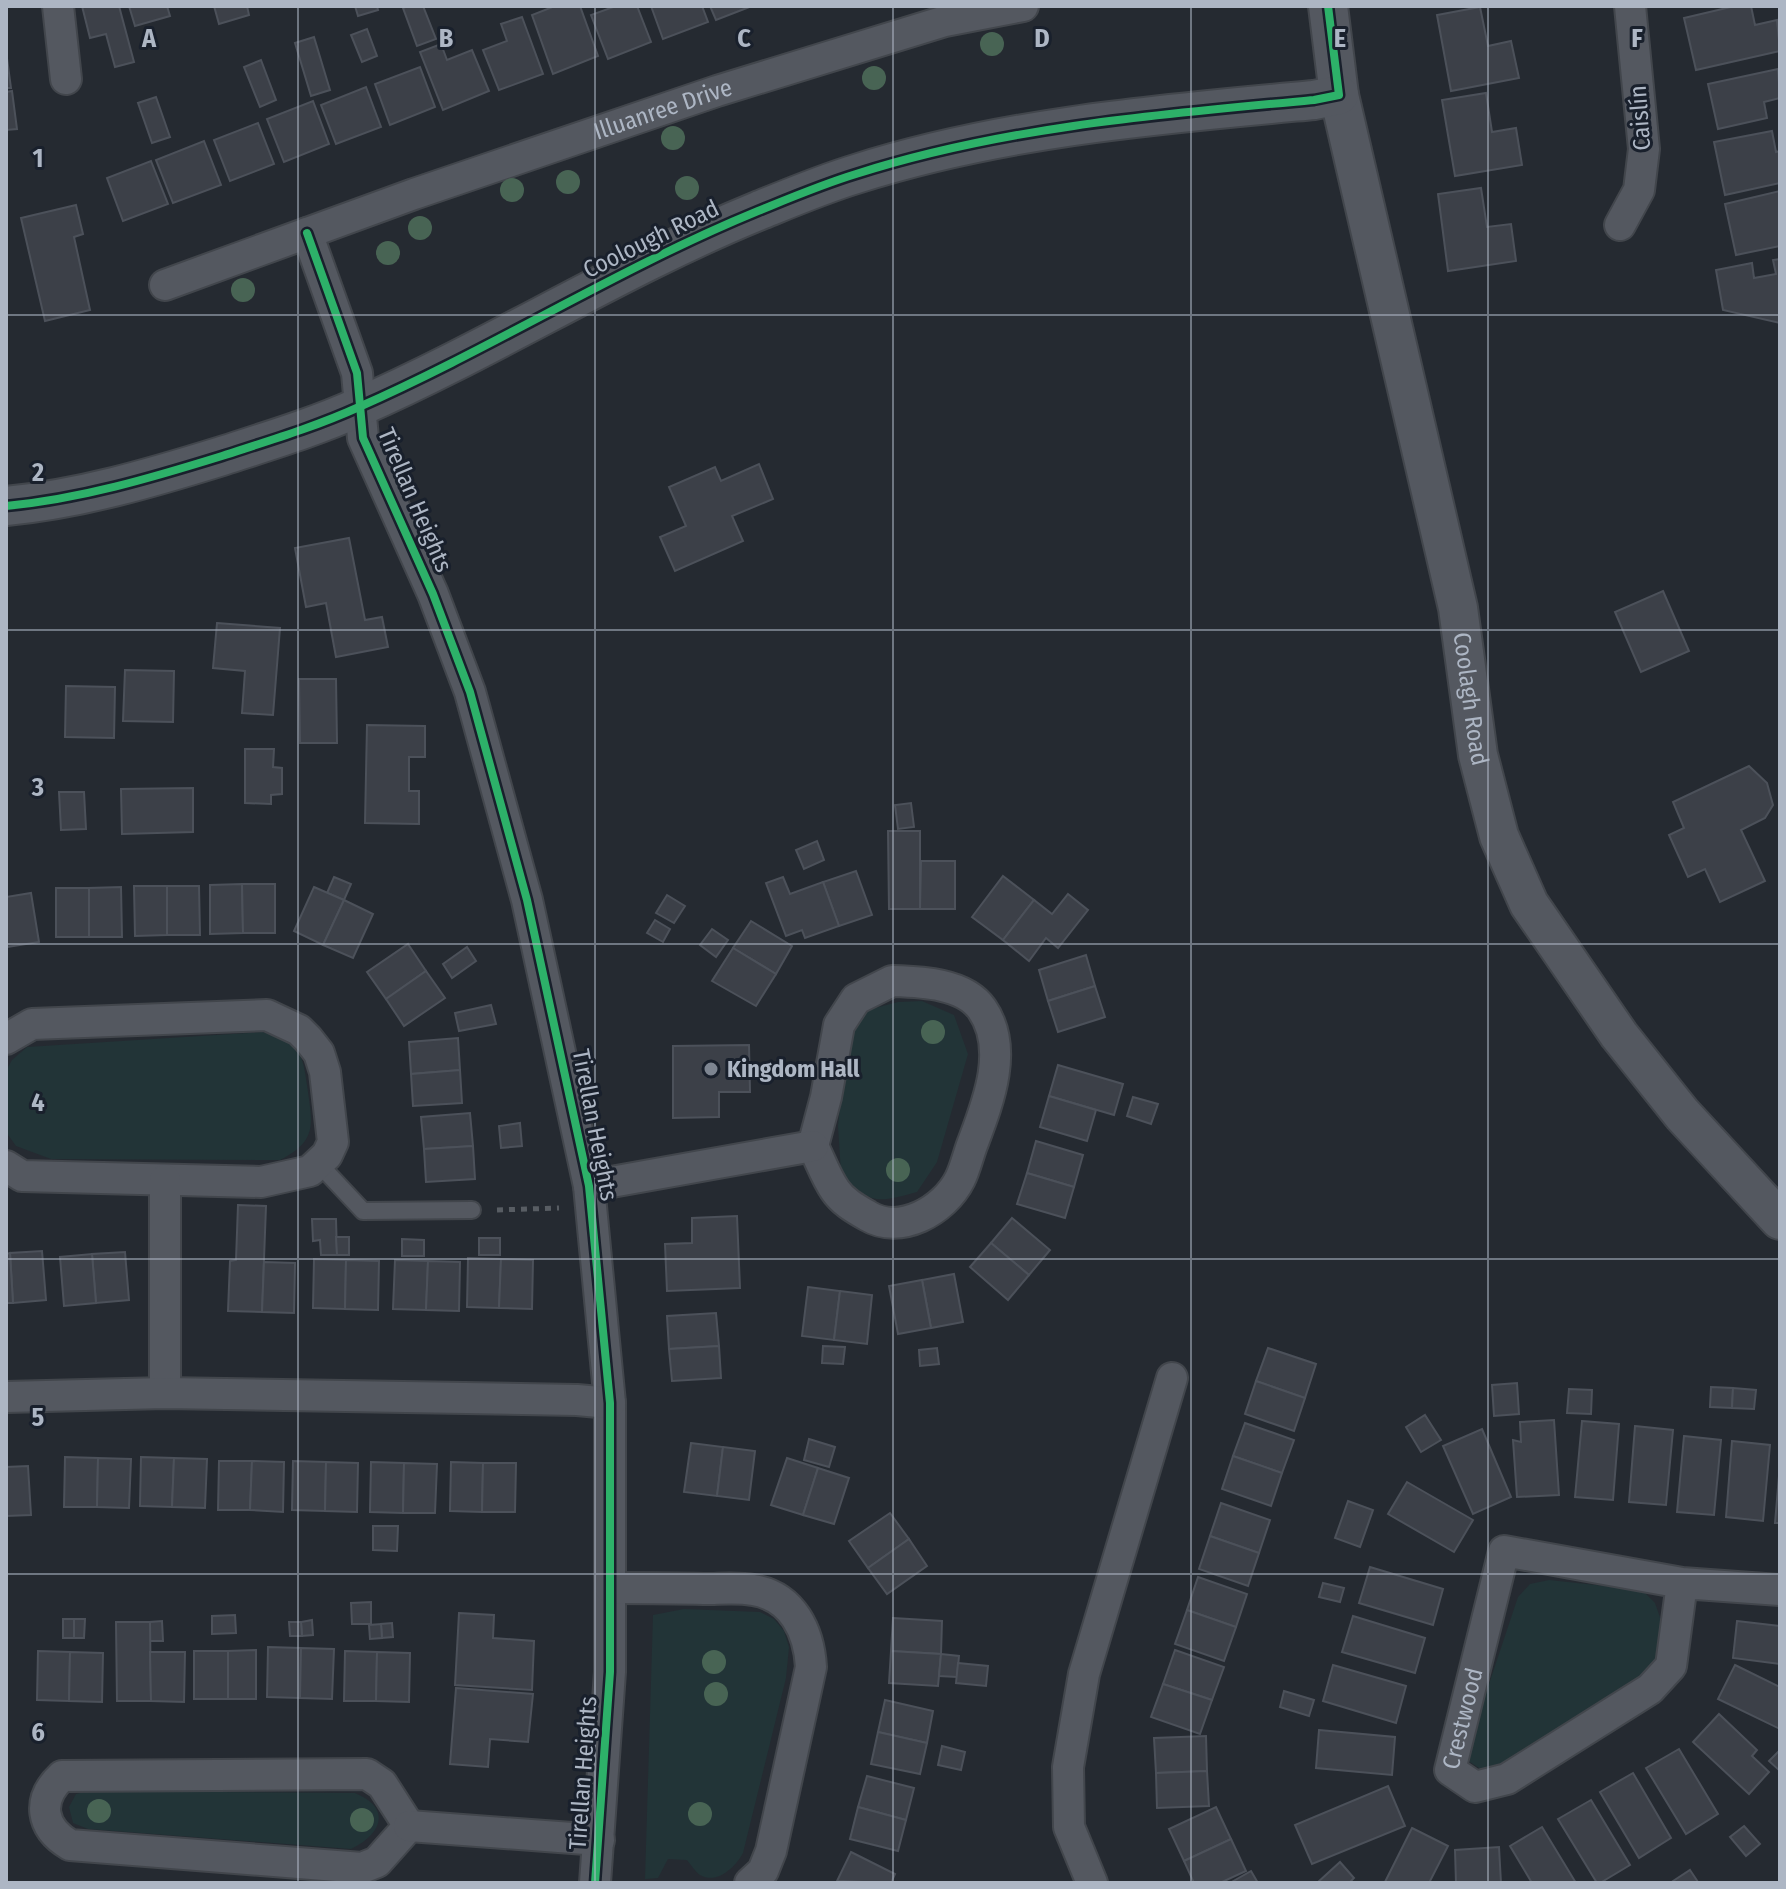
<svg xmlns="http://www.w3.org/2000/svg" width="1786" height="1889" font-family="'Fira Sans Condensed',sans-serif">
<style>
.green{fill:#223437}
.building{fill:#3c4048;stroke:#4c515a;stroke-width:2}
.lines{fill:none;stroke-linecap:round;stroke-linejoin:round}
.service-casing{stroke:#42464c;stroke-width:20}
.minor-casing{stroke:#42464c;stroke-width:34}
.tertiary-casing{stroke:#42464c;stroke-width:42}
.path{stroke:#585d63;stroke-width:5;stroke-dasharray:6 6;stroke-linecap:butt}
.service{stroke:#545860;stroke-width:16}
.minor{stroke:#545860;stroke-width:30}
.tertiary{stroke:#545860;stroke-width:38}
.cycleway-casing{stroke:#19202c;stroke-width:13}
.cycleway{stroke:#2db169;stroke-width:8}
.tree{fill:#486454}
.grid{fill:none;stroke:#adb6c4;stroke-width:2;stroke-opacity:0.55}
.poi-dot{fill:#7d8591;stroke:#19202c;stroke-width:3}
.labels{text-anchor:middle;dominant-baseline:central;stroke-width:6;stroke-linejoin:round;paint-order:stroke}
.street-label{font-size:24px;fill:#adb6c4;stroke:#19202c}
.poi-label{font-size:24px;font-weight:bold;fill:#adb6c4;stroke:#19202c;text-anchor:start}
.grid-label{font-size:26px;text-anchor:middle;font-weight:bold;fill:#adb6c4;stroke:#19202c;stroke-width:6;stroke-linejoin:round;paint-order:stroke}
</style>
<rect width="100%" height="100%" fill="#252a31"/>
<g class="green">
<path d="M922 1001 954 1015 968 1054 937 1162 917 1192C877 1203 870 1205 841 1173L838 1126 847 1032 864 1011 898 1002Z"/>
<path d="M262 1032C275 1035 288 1039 296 1049 304 1059 305 1073 307 1085 312 1122 319 1141 280 1160L51 1159 16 1146 6 1132V1071L12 1060 27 1047Z"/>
<polygon points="1549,1580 1642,1590 1655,1603 1663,1626 1655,1663 1642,1685 1498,1770 1482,1770 1470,1762 1467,1750 1518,1597 1530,1584"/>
<path d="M684 1609 760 1612 774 1619 784 1631 789 1647 786 1678 743 1853C736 1866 718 1885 700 1875 696 1872 690 1864 687 1860L668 1859 658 1878 645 1879 653 1615Z"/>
<path d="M88 1791 355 1793C392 1808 382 1834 351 1849L88 1829 73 1823 69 1807 76 1794Z"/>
</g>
<g class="building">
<polygon points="82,6 119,6 134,62 115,67 106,34 90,38"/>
<polygon points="129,6 167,6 170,16 135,26"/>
<polygon points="214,6 247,6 249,15 219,24"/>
<polygon points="355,6 377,6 378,10 358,16"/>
<polygon points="408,6 423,6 436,39 417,46 403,8"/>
<polygon points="555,6 580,6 598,56 553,74 532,15"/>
<polygon points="616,6 637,6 651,42 608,59 591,15"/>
<polygon points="651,6 702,6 708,22 663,39"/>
<polygon points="710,6 752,6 716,20"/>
<polygon points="1735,6 1751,6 1755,25 1777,20 1780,51 1696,70 1684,18"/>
<polygon points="1480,7 1488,46 1511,41 1519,78 1451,91 1437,15"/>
<polygon points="522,17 543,74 499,90 483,50 507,41 501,24"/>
<polygon points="367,29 377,56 362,62 351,35"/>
<polygon points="314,37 330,90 311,96 295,43"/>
<polygon points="441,44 447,60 472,50 489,91 443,110 420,52"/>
<polygon points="6,51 11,88 6,88"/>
<polygon points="261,60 276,100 260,107 244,67"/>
<polygon points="420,67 435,107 390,125 375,84"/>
<polygon points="1778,69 1780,98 1764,102 1767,118 1718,129 1708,84"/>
<polygon points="366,87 381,127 336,144 321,105"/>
<polygon points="12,91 17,129 6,130 6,92"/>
<polygon points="1486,93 1492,132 1516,128 1522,165 1455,176 1442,100"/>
<polygon points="156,97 170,137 152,143 138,103"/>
<polygon points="313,101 329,144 284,162 267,119"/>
<polygon points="258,123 274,164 230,181 214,140"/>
<polygon points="1772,131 1776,152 1780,151 1780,183 1725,195 1714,142"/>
<polygon points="204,141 221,185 173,203 156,160"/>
<polygon points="151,161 168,204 123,221 107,178"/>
<polygon points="1481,188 1487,227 1511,224 1516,261 1448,271 1438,194"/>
<polygon points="1780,191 1780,246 1736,255 1725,204"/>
<polygon points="76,205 83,234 74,237 90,310 45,321 21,218"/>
<polygon points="1780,259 1780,323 1723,310 1716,270 1752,263 1754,278 1776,274 1773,260"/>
<polygon points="759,464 773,499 732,516 743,541 675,571 660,537 686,526 669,487 715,467 721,481"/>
<polygon points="349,538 365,620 382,617 388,647 336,657 326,603 306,607 295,548"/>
<polygon points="1663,591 1689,651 1641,672 1615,612"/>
<polygon points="217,623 280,628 273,715 242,713 245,671 213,668"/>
<polygon points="125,670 174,671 173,722 123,721"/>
<polygon points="299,679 336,679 337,743 300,743"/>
<polygon points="66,686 115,687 114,738 65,737"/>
<polygon points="367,725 425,726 425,757 409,757 409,791 419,791 419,824 365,823"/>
<polygon points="245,749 274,749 273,767 282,768 282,794 271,795 271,804 245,803"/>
<polygon points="1749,766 1767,783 1773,805 1765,818 1741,830 1765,881 1720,902 1705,869 1688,877 1669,835 1684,828 1673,802"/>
<polygon points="193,788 193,832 122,834 121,789"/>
<polygon points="59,792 84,792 86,829 61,830"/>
<polygon points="911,803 914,827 898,829 895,805"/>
<polygon points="888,831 920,831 920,909 889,909"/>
<polygon points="817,841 824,860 804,869 796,850"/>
<polygon points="921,861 955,861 955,909 920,909"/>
<polygon points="856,871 872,915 839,926 823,882"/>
<polygon points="1003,876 1034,900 1003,940 972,917"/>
<polygon points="334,877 351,884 344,900 327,893"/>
<polygon points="783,877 790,894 823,882 839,926 805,938 802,930 786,936 766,883"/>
<polygon points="242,884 243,933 210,934 210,885"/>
<polygon points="242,884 275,884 275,933 243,933"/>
<polygon points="134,886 167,886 167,935 135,936"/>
<polygon points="167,886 199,886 200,935 167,935"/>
<polygon points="121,887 122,937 89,937 89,888"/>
<polygon points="314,887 344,900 323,945 294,931"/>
<rect x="56" y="888" width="33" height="49"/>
<polygon points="31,893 39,942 7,947 6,897"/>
<polygon points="1068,894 1088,910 1058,948 1046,938 1029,961 1003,940 1034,900 1052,914"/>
<polygon points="667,895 685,906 674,923 656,913"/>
<polygon points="344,900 373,914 353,958 323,945"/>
<polygon points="655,920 670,929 663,942 647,933"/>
<polygon points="751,921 792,946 776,974 733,948"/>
<polygon points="712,929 728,940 716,957 700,945"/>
<polygon points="408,944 426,971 386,999 367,972"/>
<polygon points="467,947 476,961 452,978 443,964"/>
<polygon points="733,948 776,974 756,1006 712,981"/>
<polygon points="1086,955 1095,986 1048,1001 1039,970"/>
<polygon points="426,971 445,998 404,1026 386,999"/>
<polygon points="1095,986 1105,1017 1058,1032 1048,1001"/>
<polygon points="491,1005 496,1024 459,1031 455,1013"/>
<polygon points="458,1038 460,1070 411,1074 409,1042"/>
<polygon points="749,1045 750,1092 719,1092 719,1117 673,1118 673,1046"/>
<polygon points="1058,1065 1123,1084 1114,1115 1049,1096"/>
<polygon points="460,1070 462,1103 413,1106 411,1074"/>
<polygon points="1049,1096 1096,1110 1087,1141 1040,1127"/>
<polygon points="1133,1097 1158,1104 1151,1124 1127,1116"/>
<polygon points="470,1113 473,1146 424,1149 421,1117"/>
<polygon points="520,1123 522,1146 501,1148 499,1126"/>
<polygon points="1036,1141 1083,1155 1074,1187 1027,1173"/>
<polygon points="473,1146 475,1179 426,1182 424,1149"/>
<polygon points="1027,1173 1074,1187 1065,1218 1017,1204"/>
<polygon points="238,1205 266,1206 262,1312 228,1311 230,1261 236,1260"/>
<polygon points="737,1216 740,1288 667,1291 665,1244 692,1243 692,1218"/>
<polygon points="1012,1218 1050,1250 1029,1275 991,1243"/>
<polygon points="312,1219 336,1219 337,1255 321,1255 320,1240 313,1241"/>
<polygon points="336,1237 349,1237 349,1255 337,1255"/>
<rect x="479" y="1238" width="21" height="17"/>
<polygon points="402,1239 424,1240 424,1256 402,1256"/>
<polygon points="991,1243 1029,1275 1008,1300 970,1267"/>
<polygon points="42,1251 46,1300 13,1303 10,1253"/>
<polygon points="125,1252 129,1300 96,1303 92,1254"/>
<polygon points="10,1253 13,1303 6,1303 6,1254"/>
<polygon points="92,1254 96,1303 64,1306 60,1257"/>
<polygon points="468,1258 501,1259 499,1308 467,1307"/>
<polygon points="314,1259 346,1260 345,1309 313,1308"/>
<polygon points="501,1259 533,1260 532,1309 499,1308"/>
<polygon points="346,1260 379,1261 378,1310 345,1309"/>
<polygon points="395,1260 428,1261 426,1310 393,1309"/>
<polygon points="428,1261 460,1262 459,1311 426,1310"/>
<polygon points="264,1262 295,1263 294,1313 262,1312"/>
<polygon points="954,1274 963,1322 931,1328 922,1280"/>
<polygon points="922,1280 931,1328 898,1334 889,1286"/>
<polygon points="808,1287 840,1291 834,1340 802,1336"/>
<polygon points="840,1291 872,1295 867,1344 834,1340"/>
<polygon points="716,1313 719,1346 669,1349 667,1316"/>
<polygon points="719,1346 721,1378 672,1381 669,1349"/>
<polygon points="823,1346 845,1347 843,1364 822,1363"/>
<polygon points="937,1348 939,1364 920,1366 919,1350"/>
<polygon points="1268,1348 1316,1364 1305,1398 1256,1381"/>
<polygon points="1256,1381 1305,1398 1294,1431 1245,1414"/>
<polygon points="1517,1383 1519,1414 1494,1416 1492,1385"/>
<polygon points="1711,1387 1733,1388 1732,1408 1710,1407"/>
<polygon points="1733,1388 1756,1390 1754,1409 1732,1408"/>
<polygon points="1569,1389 1592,1390 1591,1414 1567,1413"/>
<polygon points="1425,1415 1441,1440 1421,1452 1406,1427"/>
<polygon points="1554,1420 1559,1495 1517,1497 1513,1440 1521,1442 1520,1422"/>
<polygon points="1582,1421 1619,1424 1613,1500 1575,1497"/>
<polygon points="1245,1423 1294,1440 1282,1473 1233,1456"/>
<polygon points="1635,1426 1673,1430 1666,1505 1629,1502"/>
<polygon points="1482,1429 1511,1497 1473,1514 1443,1446"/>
<polygon points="1684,1436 1721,1440 1714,1515 1677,1512"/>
<polygon points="809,1439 835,1447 829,1467 804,1460"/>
<polygon points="1732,1441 1770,1445 1763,1521 1726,1517"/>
<polygon points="691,1443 723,1447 717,1496 684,1492"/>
<polygon points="723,1447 755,1451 749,1500 717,1496"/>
<polygon points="1233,1456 1282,1473 1271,1506 1222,1489"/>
<polygon points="65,1457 98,1458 97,1507 64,1507"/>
<polygon points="141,1457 174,1458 172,1507 140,1506"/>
<polygon points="98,1458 131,1459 129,1508 97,1507"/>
<polygon points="174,1458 207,1459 205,1508 172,1507"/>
<polygon points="787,1458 818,1468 803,1515 771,1505"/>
<polygon points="219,1461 252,1461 250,1510 218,1510"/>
<polygon points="252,1461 284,1462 283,1512 250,1510"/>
<polygon points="293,1461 326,1462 325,1511 292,1510"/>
<polygon points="326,1462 358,1463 357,1512 325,1511"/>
<polygon points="371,1462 404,1463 403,1513 370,1512"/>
<polygon points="451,1462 483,1463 482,1512 450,1511"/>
<polygon points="404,1463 437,1464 435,1513 403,1513"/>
<polygon points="483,1463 516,1463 515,1512 482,1512"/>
<polygon points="1780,1464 1780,1523 1775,1523"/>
<polygon points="28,1466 31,1515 6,1516 6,1467"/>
<polygon points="818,1468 849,1478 834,1524 803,1515"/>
<polygon points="1407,1482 1473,1520 1454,1552 1388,1514"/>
<polygon points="1348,1501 1373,1510 1360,1547 1335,1538"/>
<polygon points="1221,1503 1270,1520 1259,1553 1210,1536"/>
<polygon points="890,1513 909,1539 868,1568 849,1541"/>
<polygon points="373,1526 398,1526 397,1551 373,1550"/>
<polygon points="1210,1536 1259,1553 1248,1586 1199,1569"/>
<polygon points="909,1539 927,1566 887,1594 868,1568"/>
<polygon points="1370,1567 1443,1589 1433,1625 1359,1603"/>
<polygon points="1198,1577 1247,1594 1236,1627 1187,1610"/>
<polygon points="1323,1583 1344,1588 1340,1602 1319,1597"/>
<polygon points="371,1602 371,1624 352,1624 351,1603"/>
<polygon points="1187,1610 1236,1627 1224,1661 1175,1644"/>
<polygon points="459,1613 494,1615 493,1638 534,1641 532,1690 455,1685"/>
<polygon points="235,1615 236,1633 212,1634 212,1616"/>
<polygon points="1353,1616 1425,1638 1415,1673 1342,1652"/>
<polygon points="893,1618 942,1621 941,1654 891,1651"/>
<rect x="63" y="1619" width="11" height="19"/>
<polygon points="74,1619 85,1619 84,1638 74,1638"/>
<polygon points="312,1620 313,1635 302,1636 301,1622"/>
<polygon points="162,1621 163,1641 150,1641 150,1622"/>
<polygon points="1737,1621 1780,1626 1780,1664 1733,1658"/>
<polygon points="116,1622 150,1622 151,1701 117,1701"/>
<polygon points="289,1622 301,1622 302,1636 290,1636"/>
<polygon points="392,1623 393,1637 382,1638 381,1624"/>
<polygon points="381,1624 382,1638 370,1639 369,1625"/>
<polygon points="268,1647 301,1648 300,1698 267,1697"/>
<polygon points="301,1648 334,1649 332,1699 300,1698"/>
<polygon points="256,1650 256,1699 228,1699 228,1651"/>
<polygon points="1175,1650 1224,1667 1212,1700 1163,1684"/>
<polygon points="38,1651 70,1652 69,1701 37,1700"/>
<rect x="194" y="1651" width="34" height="48"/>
<polygon points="345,1651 377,1652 376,1701 344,1701"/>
<polygon points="891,1651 941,1654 938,1686 889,1683"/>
<polygon points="70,1652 103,1653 102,1702 69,1701"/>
<polygon points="150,1652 185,1652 184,1702 151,1701"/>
<polygon points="377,1652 410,1653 409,1702 376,1701"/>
<polygon points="941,1654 959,1656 957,1677 939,1676"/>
<polygon points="958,1663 988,1666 986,1686 956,1683"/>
<polygon points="1333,1665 1406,1686 1396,1723 1323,1701"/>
<polygon points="1735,1665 1780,1687 1780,1729 1718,1699"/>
<polygon points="1163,1684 1212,1700 1200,1734 1151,1717"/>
<polygon points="456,1688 533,1694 528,1742 490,1739 488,1767 450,1764"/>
<polygon points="1284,1691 1314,1700 1309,1716 1280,1707"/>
<polygon points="885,1700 933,1711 927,1743 878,1732"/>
<polygon points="1719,1714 1757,1750 1752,1756 1769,1772 1749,1794 1693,1742"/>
<polygon points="1319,1730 1395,1737 1392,1775 1316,1768"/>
<polygon points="878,1732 927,1743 920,1774 871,1764"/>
<polygon points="1206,1736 1207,1771 1156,1773 1154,1738"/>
<polygon points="942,1746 965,1752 961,1770 938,1765"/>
<polygon points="1679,1749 1718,1814 1686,1834 1646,1768"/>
<polygon points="1780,1750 1780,1771 1769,1761"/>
<polygon points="1207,1771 1209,1806 1157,1808 1156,1773"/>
<polygon points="1633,1773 1671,1838 1639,1858 1600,1792"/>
<polygon points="867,1776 914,1788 906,1820 858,1807"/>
<polygon points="1388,1786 1405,1826 1312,1864 1295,1825"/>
<polygon points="1591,1800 1630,1865 1600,1883 1597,1883 1558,1819"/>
<polygon points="858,1807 906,1820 898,1851 850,1839"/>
<polygon points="1216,1807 1231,1839 1184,1861 1169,1829"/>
<polygon points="1744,1826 1760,1844 1746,1856 1730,1837"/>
<polygon points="1542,1827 1576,1883 1532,1883 1510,1846"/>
<polygon points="1412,1828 1448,1846 1429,1883 1388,1883 1385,1882"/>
<polygon points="1231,1839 1246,1871 1220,1883 1194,1883 1184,1861"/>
<polygon points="1499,1847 1501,1883 1456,1883 1455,1850"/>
<polygon points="851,1852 895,1874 891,1883 837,1881"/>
<polygon points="1340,1862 1354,1878 1349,1883 1317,1883"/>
<polygon points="1690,1870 1698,1882 1670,1883"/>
<polygon points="1251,1871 1258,1883 1230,1883"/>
</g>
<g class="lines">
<g class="service-casing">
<polyline id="service" points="319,1164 363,1211 472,1210"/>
</g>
<g class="minor-casing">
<g id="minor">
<polyline points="58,6 66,79"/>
<polyline points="1620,225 1639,190 1644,149 1630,6"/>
<polyline points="307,233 357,373 363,438 433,594 470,692 527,900 589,1186 610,1403 610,1672 595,1883"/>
<path id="s1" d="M165 285 414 194 717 91 945 21 1023 6"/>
<path d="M892 981C921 982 964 983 982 1009 1010 1049 987 1105 972 1145 968 1156 965 1169 960 1179 944 1211 900 1235 868 1216 856 1209 843 1202 835 1190 826 1177 820 1160 813 1146L826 1097 839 1025 856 999Z"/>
<polyline points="6,1039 32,1024 267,1015 299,1030 308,1039 319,1053 325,1072 333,1142 327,1155 310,1171 261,1182 22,1176 6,1166"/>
<polyline points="165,1180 165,1393"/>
<polyline points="589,1186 813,1146"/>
<polyline points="6,1397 165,1393 577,1400 610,1403"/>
<path id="s2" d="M1682 1583 1671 1666 1650 1689 1507 1779 1475 1787 1450 1770 1504 1551 1682 1583 1780 1590"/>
<path d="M610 1588C641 1588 672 1588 704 1589 720 1589 738 1587 753 1590 793 1596 809 1632 811 1667L771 1851 763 1871 750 1883"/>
<path d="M367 1774 382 1784 409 1826 377 1862 362 1868 70 1845C41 1828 36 1800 62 1776Z"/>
<polyline points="409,1826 599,1840"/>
<polyline points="1092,1883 1069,1827 1068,1767 1084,1674 1172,1378"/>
</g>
</g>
<g class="tertiary-casing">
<g id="tertiary">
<path id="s3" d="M1328 6 1339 95 1458 608 1478 755 1499 836 1529 904 1619 1035 1682 1114 1780 1220"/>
<path d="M6 506C80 499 151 478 222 456 268 441 315 427 359 407 495 347 621 267 758 211 790 198 823 184 856 174 1003 127 1161 114 1314 100L1339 95"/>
</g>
</g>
<polyline class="path" points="497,1210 559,1208"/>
<use href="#service" class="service"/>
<use href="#minor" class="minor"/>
<use href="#tertiary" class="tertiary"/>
<g class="cycleway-casing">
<g id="cycleway">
<polyline points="307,233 357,373 363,438 433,594 470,692 527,900 589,1186 610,1403 610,1672 595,1883"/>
<path d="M6 506C80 499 151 478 222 456 268 441 315 427 359 407 495 347 621 267 758 211 790 198 823 184 856 174 1003 127 1161 114 1314 100L1339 95 1328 6"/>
</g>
</g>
<use href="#cycleway" class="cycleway"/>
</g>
<g class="tree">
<circle cx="992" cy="44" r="12"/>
<circle cx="874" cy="78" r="12"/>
<circle cx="673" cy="138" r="12"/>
<circle cx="568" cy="182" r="12"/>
<circle cx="687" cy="188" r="12"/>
<circle cx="512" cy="190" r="12"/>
<circle cx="420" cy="228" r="12"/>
<circle cx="388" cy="253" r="12"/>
<circle cx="243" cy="290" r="12"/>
<circle cx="933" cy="1032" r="12"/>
<circle cx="898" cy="1170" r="12"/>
<circle cx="714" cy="1662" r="12"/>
<circle cx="716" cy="1694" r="12"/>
<circle cx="99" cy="1811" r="12"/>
<circle cx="700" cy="1814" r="12"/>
<circle cx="362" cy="1820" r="12"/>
</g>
<path class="grid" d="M298 6V1883M595 6V1883M893 6V1883M1191 6V1883M1488 6V1883M6 315H1780M6 630H1780M6 944H1780M6 1259H1780M6 1574H1780"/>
<circle class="poi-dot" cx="711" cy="1069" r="8"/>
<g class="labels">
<g class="street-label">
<text stroke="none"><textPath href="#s1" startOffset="528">Illuanree Drive</textPath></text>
<text transform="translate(1640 118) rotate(-94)">Caislín</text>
<text transform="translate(651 239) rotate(-26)">Coolough Road</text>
<text transform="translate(415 500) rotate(67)">Tirellan Heights</text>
<text stroke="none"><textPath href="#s3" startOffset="708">Coolagh Road</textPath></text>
<text transform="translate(595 1125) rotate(79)">Tirellan Heights</text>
<text stroke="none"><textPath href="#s2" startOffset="400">Crestwood</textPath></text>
<text transform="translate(583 1773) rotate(-86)">Tirellan Heights</text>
</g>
<g class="poi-label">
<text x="727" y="1069">Kingdom Hall</text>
</g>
</g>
<g class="grid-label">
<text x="149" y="47">A</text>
<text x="446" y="47">B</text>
<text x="744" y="47">C</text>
<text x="1042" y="47">D</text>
<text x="1340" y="47">E</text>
<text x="1637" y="47">F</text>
<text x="38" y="167">1</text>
<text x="38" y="481">2</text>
<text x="38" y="796">3</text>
<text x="38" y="1111">4</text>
<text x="38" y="1426">5</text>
<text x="38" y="1741">6</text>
</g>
<rect width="1786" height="1889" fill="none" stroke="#adb6c4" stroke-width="16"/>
</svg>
